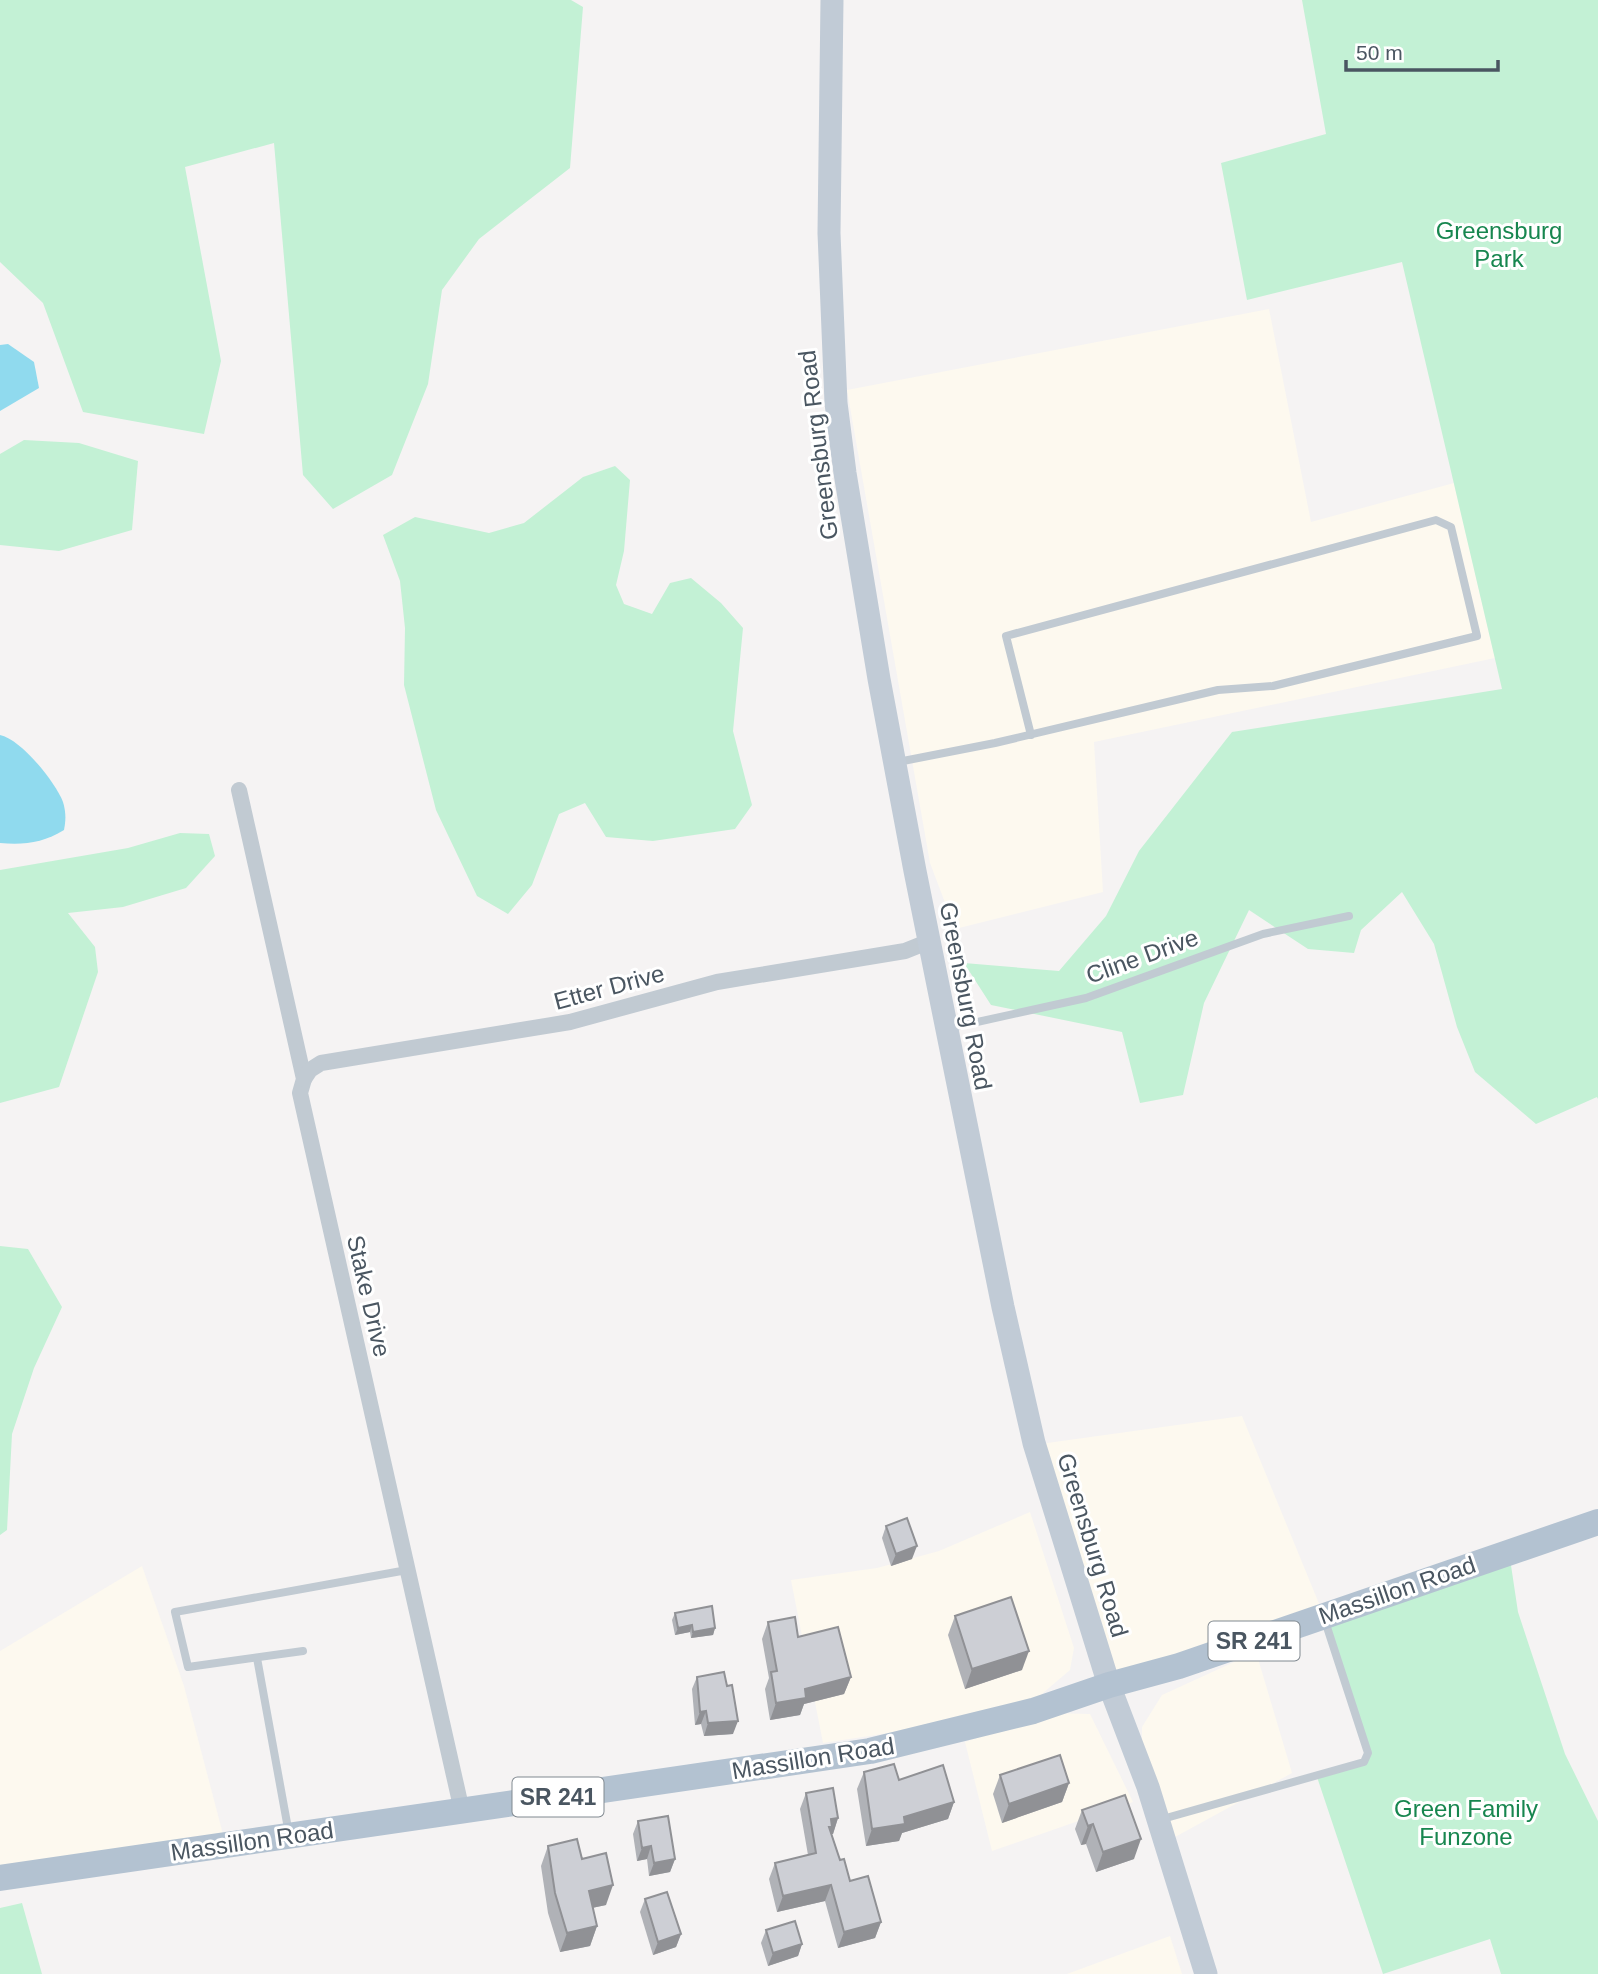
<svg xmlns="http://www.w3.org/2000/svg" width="1598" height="1974" font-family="Helvetica,sans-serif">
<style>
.commercial{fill:#fdf9ef}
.green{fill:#c3f1d5}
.water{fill:#90daee}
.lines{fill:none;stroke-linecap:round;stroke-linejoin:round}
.service{stroke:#c1cad2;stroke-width:8}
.minor{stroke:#c1cad2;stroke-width:16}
.secondary{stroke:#c1cbd6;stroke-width:23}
.primary{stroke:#b3c2d1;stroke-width:26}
.wall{fill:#b0b2b7}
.shaded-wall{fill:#909195}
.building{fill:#cdcfd5;stroke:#909195;stroke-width:2}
.labels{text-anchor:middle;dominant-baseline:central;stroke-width:6;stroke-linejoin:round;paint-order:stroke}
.shield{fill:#fff;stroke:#808990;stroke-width:2}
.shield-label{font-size:23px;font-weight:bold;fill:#4a5661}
.park-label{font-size:24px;fill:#17864f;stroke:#fff}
.street-label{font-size:24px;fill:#4a5661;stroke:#fff}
</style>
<rect width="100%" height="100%" fill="#f5f3f3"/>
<g class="commercial">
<polygon points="1269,309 1311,522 1454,483 1495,658 1094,742 1103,892 955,929 930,863 847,390"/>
<polygon points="1242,1416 1320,1606 1112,1677 1040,1444"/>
<polygon points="1030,1512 1074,1648 1070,1670 1036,1699 889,1733 823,1743 791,1580 877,1568 939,1551"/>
<polygon points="142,1566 184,1686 224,1838 0,1869 0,1651"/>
<polygon points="1256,1652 1292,1773 1175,1837 1142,1748 1142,1727 1162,1695"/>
<polygon points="1049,1713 1090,1714 1133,1802 992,1851 965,1742"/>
<polygon points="1170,1936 1182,1974 1067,1974"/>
</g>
<g class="green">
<polygon points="0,0 571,0 583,7 570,168 479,239 442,290 428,384 392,475 333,509 303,475 274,143 185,167 221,361 204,434 83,412 43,303 0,262"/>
<polygon points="1302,0 1598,0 1598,1099 1597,1097 1536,1124 1475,1072 1457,1027 1434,944 1402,892 1361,930 1354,953 1308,949 1249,910 1204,1003 1183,1095 1140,1103 1122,1032 991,1005 964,963 1059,971 1106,916 1139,851 1232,732 1502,689 1402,262 1247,300 1221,163 1326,134"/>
<polygon points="24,440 79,443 138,461 132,530 59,551 0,545 0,454"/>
<polygon points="615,466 630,480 624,551 616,585 624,604 652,614 670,583 691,578 721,603 743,628 733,731 752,805 735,829 653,841 606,837 585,803 559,814 532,885 508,914 477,896 436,810 404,685 405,628 400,581 383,535 415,517 489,533 524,523 583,477"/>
<polygon points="180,833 209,834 215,856 186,888 123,907 68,913 95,947 98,972 59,1087 0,1103 0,870 128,848"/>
<polygon points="0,1246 28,1249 62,1307 34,1368 12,1434 7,1530 0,1535"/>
<polygon points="1509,1552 1518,1612 1565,1754 1598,1821 1598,1974 1501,1974 1490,1939 1383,1974 1316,1774 1364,1762 1368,1753 1323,1615"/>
<polygon points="22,1903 42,1974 0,1974 0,1908"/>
</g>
<g class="water">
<polygon points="8,344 34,362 39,388 0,411 0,345"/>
<path d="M0 735C21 739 56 783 63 802 66 812 66 820 64 830 43 843 24 845 0 843Z"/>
</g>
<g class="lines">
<g class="service">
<polyline points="898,762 995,743 1218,690 1273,686 1477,636 1451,527 1436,520 1006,636 1031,735"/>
<polyline points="950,1028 1086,998 1263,934 1349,916"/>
<polyline points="303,1651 188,1667 175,1612 407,1570"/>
<polyline points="257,1658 289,1834"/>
<polyline points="1159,1820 1364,1762 1368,1753 1325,1621"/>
</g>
<g class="minor">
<polyline points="239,790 304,1079 300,1093 462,1811"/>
<polyline points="304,1079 310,1070 321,1063 570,1022 717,982 905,951 930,941"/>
</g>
<polyline class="secondary" points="832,0 829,233 836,403 845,473 879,679 915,871 1003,1307 1034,1443 1109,1685 1148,1787 1206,1974"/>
<polyline class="primary" points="0,1878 870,1751 1033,1711 1109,1685 1179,1666 1598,1522"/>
</g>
<g class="wall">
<polygon points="886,1526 912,1559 891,1566 882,1538"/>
<polygon points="675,1613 715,1628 713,1635 691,1638 690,1632 675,1635 672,1620"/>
<polygon points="955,1616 1022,1670 965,1689 948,1635"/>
<polygon points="768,1622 798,1637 851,1677 844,1694 804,1704 800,1715 770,1720 765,1689 769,1678 762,1639"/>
<polygon points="697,1677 733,1734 704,1736 701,1724 695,1725 692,1689"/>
<polygon points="864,1772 899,1780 954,1802 948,1819 902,1833 899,1841 866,1846 857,1789"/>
<polygon points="1000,1775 1069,1783 1062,1802 1002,1823 993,1794"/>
<polygon points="806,1793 838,1818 833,1834 831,1834 840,1860 850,1881 881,1922 875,1938 838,1948 825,1901 777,1912 769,1879 775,1863 808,1855 800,1809"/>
<polygon points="1082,1810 1134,1859 1096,1872 1086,1844 1081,1845 1075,1829"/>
<polygon points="638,1821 675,1859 670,1872 649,1876 647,1859 637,1861 633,1834"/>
<polygon points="548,1846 582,1859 606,1905 592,1908 597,1926 590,1946 560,1952 548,1913 541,1866"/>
<polygon points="645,1899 681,1934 676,1947 653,1955 640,1912"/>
<polygon points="766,1930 802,1944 798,1956 768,1966 761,1943"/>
</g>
<g class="shaded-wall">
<polygon points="917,1546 912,1559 891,1566 896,1554"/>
<polygon points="692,1625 690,1632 675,1635 678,1628"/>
<polygon points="715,1628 713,1635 691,1638 693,1632"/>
<polygon points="1029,1651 1022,1670 965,1689 972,1669"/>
<polygon points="851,1677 844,1694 804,1704 800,1715 770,1720 776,1703 805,1689"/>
<polygon points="706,1711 701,1724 695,1725 700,1712"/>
<polygon points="738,1721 733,1734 704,1736 708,1723"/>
<polygon points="1069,1783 1062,1802 1002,1823 1009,1804"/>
<polygon points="954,1802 948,1819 902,1833 899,1841 866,1846 872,1829 904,1817"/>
<polygon points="838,1818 833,1834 830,1834 826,1843 831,1819"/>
<polygon points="1093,1824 1086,1844 1081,1845 1088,1826"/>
<polygon points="1141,1839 1134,1859 1096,1872 1103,1852"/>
<polygon points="651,1846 647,1859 637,1861 642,1848"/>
<polygon points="675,1859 670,1872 649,1876 654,1863"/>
<polygon points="613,1885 606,1905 582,1910 589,1891"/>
<polygon points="831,1885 825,1901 777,1912 783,1896"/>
<polygon points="881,1922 875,1938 838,1948 844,1932"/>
<polygon points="597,1926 590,1946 560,1952 567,1933"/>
<polygon points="681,1934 676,1947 653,1955 658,1942"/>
<polygon points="802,1944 798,1956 768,1966 773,1953"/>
</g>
<g class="building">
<polygon points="907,1518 917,1546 896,1554 886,1526"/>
<polygon points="1011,1597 1029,1651 972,1669 955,1616"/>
<polygon points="712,1606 715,1628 693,1632 692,1625 678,1628 675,1613"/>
<polygon points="795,1617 798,1637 838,1627 851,1677 805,1689 806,1698 776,1703 771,1672 777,1671 768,1622"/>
<polygon points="724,1672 727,1686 732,1685 738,1721 708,1723 706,1711 700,1712 697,1677"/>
<polygon points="1060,1755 1069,1783 1009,1804 1000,1775"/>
<polygon points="894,1764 899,1780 943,1765 954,1802 904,1817 905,1824 872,1829 864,1772"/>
<polygon points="833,1788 838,1818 831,1819 832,1827 829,1827 840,1860 844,1859 850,1881 868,1876 881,1922 844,1932 831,1885 783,1896 775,1863 816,1853 806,1793"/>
<polygon points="1125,1795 1141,1839 1103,1852 1093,1824 1088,1826 1082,1810"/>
<polygon points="668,1816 675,1859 654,1863 651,1846 642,1848 638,1821"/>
<polygon points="577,1839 582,1859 606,1853 613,1885 589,1891 597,1926 567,1933 555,1893 548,1846"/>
<polygon points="667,1892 681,1934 658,1942 645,1899"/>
<polygon points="795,1921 802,1944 773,1953 766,1930"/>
</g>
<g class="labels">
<g class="shield">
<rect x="1208.5" y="1621.5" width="91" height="39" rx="5"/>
<rect x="512.5" y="1777.5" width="91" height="39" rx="5"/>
</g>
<g class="shield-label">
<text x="1254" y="1641">SR 241</text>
<text x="558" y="1797">SR 241</text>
</g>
<g class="park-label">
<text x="1499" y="230">Greensburg<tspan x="1499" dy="28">Park</tspan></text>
<text x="1466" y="1808">Green Family<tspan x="1466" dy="28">Funzone</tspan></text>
</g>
<g class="street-label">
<text transform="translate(818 445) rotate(-97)">Greensburg Road</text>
<text transform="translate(1142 956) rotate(-20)">Cline Drive</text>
<text transform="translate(609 987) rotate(-15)">Etter Drive</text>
<text transform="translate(966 996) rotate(79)">Greensburg Road</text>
<text transform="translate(369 1296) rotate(77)">Stake Drive</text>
<text transform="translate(1093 1545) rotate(73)">Greensburg Road</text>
<text transform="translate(1397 1590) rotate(-19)">Massillon Road</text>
<text transform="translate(813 1758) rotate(-9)">Massillon Road</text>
<text transform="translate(252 1841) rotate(-8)">Massillon Road</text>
</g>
</g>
<path d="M1346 60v10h152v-10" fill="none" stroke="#4a5661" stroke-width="3.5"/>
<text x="1356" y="60" font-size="21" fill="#4a5661" stroke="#ffffff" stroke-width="5" paint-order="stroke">50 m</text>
</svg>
